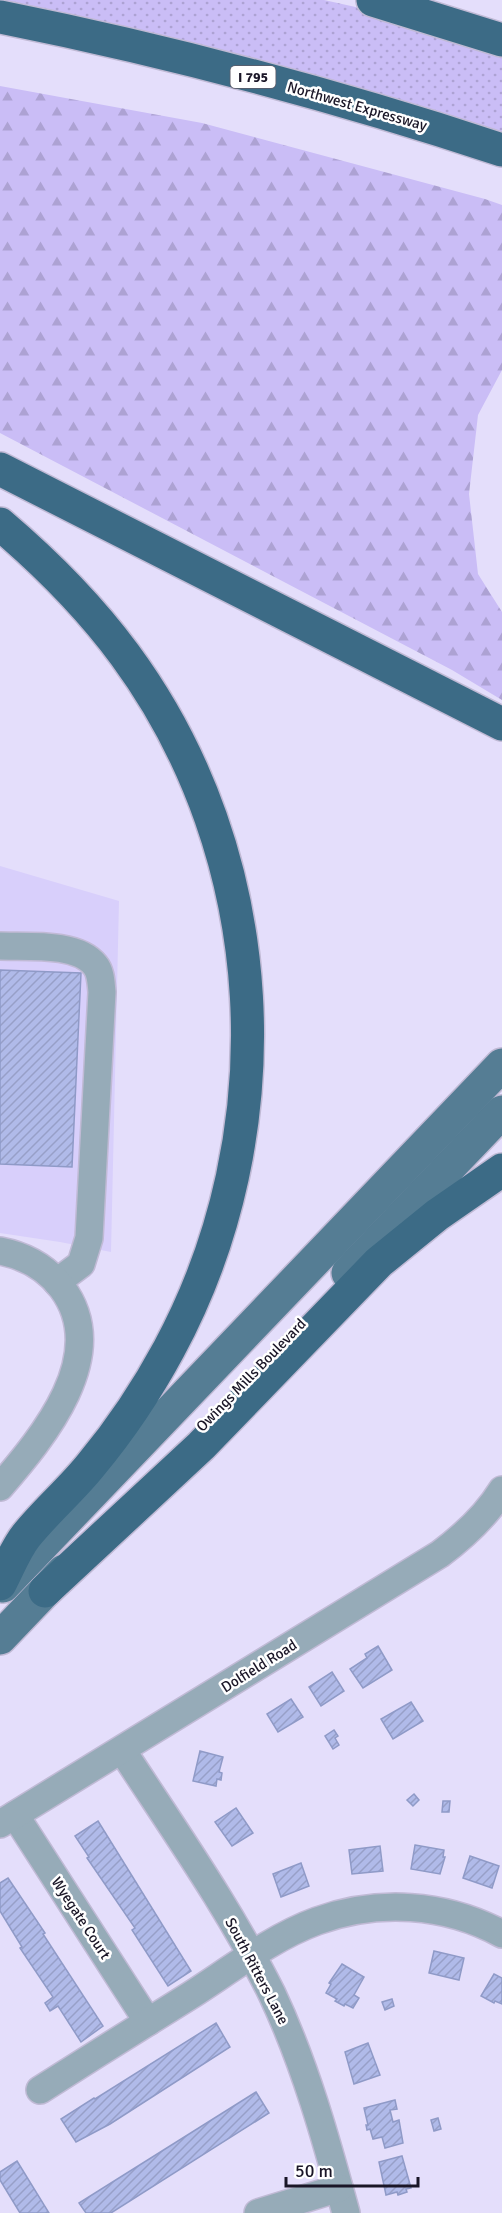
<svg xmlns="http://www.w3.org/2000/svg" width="502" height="2213" font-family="Signika,sans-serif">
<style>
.built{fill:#d8cffb}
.grass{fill:url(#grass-dots)}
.forest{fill:url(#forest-firs)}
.building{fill:url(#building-hatch);stroke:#8f9ac7;stroke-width:1.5}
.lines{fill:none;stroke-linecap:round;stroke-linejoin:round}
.minor-casing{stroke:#c0bad5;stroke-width:30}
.major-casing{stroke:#c0bad5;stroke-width:36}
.highway-casing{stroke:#c0bad5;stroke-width:36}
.minor{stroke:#96abb8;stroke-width:27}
.major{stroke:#557d94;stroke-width:33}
.highway{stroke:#3c6b86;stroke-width:33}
.labels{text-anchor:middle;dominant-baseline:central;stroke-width:5;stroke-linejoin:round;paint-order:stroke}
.shield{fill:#fff;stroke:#5f5c68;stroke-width:1.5}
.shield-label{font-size:14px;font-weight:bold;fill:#1a1627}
.street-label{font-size:15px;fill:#1a1627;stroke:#fff}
</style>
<defs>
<pattern id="grass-dots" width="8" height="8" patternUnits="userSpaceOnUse" patternTransform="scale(1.5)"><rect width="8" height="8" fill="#cabdf6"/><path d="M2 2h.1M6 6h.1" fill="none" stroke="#ada2d3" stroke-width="1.8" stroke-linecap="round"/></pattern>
<pattern id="forest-firs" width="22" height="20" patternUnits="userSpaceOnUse" patternTransform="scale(1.5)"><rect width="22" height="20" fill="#cabdf6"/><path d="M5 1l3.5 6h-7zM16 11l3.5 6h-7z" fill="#ada2d3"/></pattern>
<pattern id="building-hatch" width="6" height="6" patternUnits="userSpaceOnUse" patternTransform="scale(1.5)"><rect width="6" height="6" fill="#b0bae9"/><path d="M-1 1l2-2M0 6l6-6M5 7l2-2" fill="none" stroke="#979fc8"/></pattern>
</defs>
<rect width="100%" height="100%" fill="#e4defb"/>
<polygon class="built" points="0,866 119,901 111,1252 60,1242 0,1233"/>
<polygon class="grass" points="0,0 324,0 369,10 502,54 502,137 0,7"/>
<polygon class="forest" points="0,86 202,123 485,199 502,205 502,370 478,415 469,494 478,574 502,612 502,700 452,670 0,433"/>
<g class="building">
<polygon points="0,970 81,973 72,1167 0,1164"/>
<polygon points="378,1646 392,1670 363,1688 350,1669 367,1658 365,1654"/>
<polygon points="332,1672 344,1691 321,1706 309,1687"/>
<polygon points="291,1699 303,1717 278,1732 267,1714"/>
<polygon points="411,1702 423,1721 393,1739 381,1719"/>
<polygon points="334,1730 338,1736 335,1738 339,1745 333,1749 325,1736"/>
<polygon points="200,1751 223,1757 219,1772 222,1773 221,1780 217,1779 216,1786 193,1781"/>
<polygon points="414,1794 419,1800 413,1806 407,1800"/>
<polygon points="443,1801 450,1801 449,1812 442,1812"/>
<polygon points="236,1808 253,1833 232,1846 215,1822"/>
<polygon points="98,1821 191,1971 168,1986 132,1930 135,1928 87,1858 89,1857 75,1836"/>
<polygon points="415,1845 444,1850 443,1857 445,1857 440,1874 411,1869"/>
<polygon points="380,1846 383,1871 352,1874 349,1850"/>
<polygon points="470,1856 499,1866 492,1888 463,1878"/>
<polygon points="301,1863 309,1886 281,1897 273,1874"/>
<polygon points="8,1878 45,1933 43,1934 103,2026 81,2042 58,2006 50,2011 45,2003 53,1997 20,1948 22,1947 0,1911 0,1883"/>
<polygon points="434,1951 464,1958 459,1980 429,1973"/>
<polygon points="342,1964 364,1977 354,1995 359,1998 353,2008 345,2004 344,2006 335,2001 337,1999 326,1993 331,1984 329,1983"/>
<polygon points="494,1974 502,1978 502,2004 495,2001 494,2003 481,1996"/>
<polygon points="392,1999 394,2006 385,2010 382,2002"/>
<polygon points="216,2023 230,2047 110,2124 76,2142 61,2119 94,2098 95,2099"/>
<polygon points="368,2043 380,2075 354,2084 345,2052"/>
<polygon points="256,2092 269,2113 111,2213 86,2213 79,2203"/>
<polygon points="395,2100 397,2109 390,2110 393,2122 399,2120 403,2143 385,2148 382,2137 373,2139 370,2129 367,2130 366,2125 368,2125 364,2108"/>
<polygon points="438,2118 441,2129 434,2131 431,2120"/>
<polygon points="402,2156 411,2188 406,2189 407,2192 398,2195 397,2192 386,2195 379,2162"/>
<polygon points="17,2161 49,2213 20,2213 0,2180 0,2172"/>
</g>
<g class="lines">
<g class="minor-casing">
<g id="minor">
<path d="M0 946C27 947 77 942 95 965 101 972 101 983 102 992L89 1238 81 1264 57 1282"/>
<path d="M0 1251C26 1256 46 1267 62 1288 112 1355 43 1437 0 1487"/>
<path d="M122 1750C174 1830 230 1909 272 1994 305 2064 326 2139 346 2213"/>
<polyline points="15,1815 148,2022"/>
<path d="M0 1824 440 1554C464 1536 486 1516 502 1490"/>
<path d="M40 2090C90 2058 141 2026 191 1995 230 1970 273 1937 317 1921 378 1899 445 1903 502 1934"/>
<polyline points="258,2213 339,2188"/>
</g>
</g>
<g class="major-casing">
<g id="major">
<polyline points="348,1273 502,1112"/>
<polyline points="3,1586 502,1065"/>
<polyline points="0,1638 64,1571"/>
</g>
</g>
<g class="highway-casing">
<g id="highway">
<polyline points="373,0 502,40"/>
<path d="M0 17C170 51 338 96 502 150"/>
<polyline points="0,469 502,724"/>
<path d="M0 524C47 564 89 606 125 655 273 856 286 1132 169 1349 147 1390 121 1429 91 1465 71 1490 46 1511 26 1536 15 1550 8 1569 0 1584"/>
<polyline points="45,1591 201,1446 379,1262 437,1215 502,1170"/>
</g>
</g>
<use href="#minor" class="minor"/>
<use href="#major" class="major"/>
<use href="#highway" class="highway"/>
</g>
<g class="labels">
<rect class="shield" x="230.5" y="66" width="45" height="22" rx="4.5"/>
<g class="shield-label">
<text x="253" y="77">I 795</text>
</g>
<g class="street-label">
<text transform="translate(357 106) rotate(16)">Northwest Expressway</text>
<text transform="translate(251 1375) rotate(-46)">Owings Mills Boulevard</text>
<text transform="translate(259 1666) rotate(-32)">Dolfield Road</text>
<text transform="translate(81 1918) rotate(57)">Wyegate Court</text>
<text transform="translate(257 1971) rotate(62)">South Ritters Lane</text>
</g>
</g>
<path d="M286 2177v9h132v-9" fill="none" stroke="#1a1627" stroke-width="3"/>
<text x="295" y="2177" font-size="18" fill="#1a1627" stroke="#ffffff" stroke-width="4.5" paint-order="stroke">50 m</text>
</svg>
